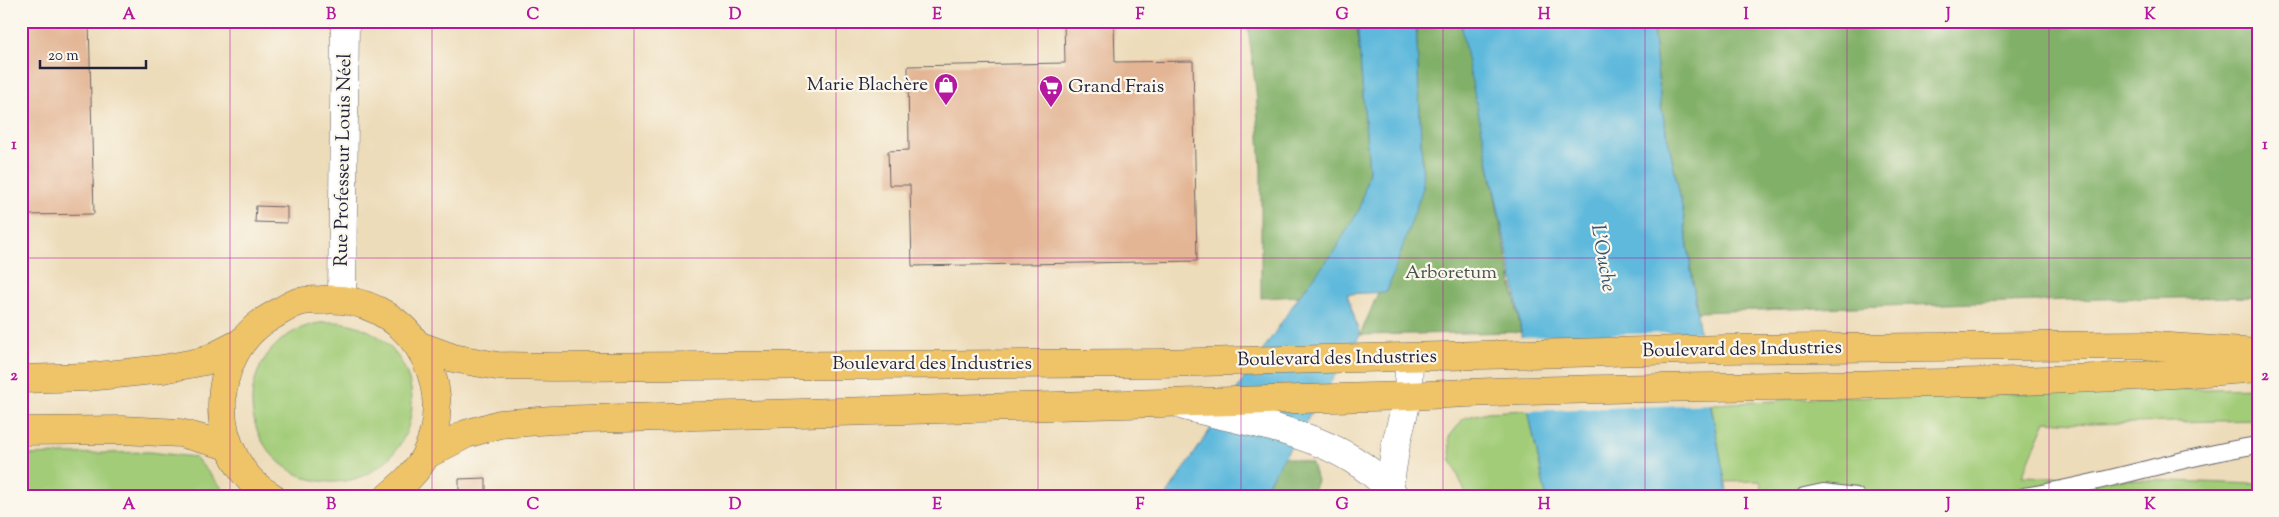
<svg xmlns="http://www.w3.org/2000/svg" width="2279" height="517" font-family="'Sorts Mill Goudy',serif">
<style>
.green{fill:#a2cc78;stroke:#62775a}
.forest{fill:#81b068;stroke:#526952}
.water{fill:#5eb9dc;stroke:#406e8c}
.pier{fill:#eddcba}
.building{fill:#e3b594}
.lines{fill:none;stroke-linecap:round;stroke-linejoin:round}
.service-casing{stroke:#696367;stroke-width:18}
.minor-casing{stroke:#696367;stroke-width:29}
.primary-casing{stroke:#696367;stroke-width:29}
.service{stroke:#fff;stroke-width:16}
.minor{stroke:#fff;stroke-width:28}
.primary{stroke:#efc469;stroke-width:28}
.grid{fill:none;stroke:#b5179e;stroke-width:1;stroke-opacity:0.55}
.labels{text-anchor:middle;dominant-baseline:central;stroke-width:4.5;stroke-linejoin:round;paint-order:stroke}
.poi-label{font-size:19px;fill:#22223b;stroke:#fbf7ec;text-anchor:end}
.street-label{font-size:19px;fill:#22223b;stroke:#fbf7ec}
.park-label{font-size:19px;fill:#48554d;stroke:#fbf7ec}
.water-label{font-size:20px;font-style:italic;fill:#375773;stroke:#fbf7ec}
.neatline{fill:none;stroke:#b5179e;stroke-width:2}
.grid-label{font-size:16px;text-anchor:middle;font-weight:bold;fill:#b5179e}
</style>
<rect width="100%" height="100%" fill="#fbf7ec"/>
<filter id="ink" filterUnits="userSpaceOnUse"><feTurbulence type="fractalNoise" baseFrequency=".02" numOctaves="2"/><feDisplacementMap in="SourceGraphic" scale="10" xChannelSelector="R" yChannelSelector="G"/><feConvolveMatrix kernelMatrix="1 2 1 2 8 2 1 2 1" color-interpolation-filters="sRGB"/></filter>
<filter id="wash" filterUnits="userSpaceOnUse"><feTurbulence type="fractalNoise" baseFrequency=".0096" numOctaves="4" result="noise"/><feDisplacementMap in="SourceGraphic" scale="20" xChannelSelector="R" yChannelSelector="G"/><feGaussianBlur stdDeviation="1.12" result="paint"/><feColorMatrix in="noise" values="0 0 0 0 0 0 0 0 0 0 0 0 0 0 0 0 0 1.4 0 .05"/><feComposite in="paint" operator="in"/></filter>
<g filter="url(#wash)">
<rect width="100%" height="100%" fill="#eddcba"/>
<g class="green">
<circle cx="332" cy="402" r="80"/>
<polygon points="2258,388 2258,420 2090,424 2046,421 2022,476 2258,484 2258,496 1763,496 1760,481 1725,482 1711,404 1775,401 1790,398"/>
<polygon points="1528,410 1546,496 1467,496 1451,460 1449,437 1464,418 1487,412"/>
<polygon points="149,452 195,457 229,496 21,496 21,455"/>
</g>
<g class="forest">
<polygon points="1247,21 1357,21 1369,171 1360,208 1353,223 1333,253 1299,296 1261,298 1261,169 1256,90"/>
<polygon points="1416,21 1461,21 1521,332 1360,335 1423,188"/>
<polygon points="1652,21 2258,21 2258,297 2101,299 1697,312 1683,211 1661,106"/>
<polygon points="1284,457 1312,463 1317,481 1311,496 1260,496"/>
</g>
<g class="water">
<polygon points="1357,21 1416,21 1423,188 1387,292 1347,294 1360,335 1260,496 1166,496 1299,296 1333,253 1360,208 1369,171"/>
<polygon points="1461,21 1652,21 1661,106 1683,211 1707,386 1728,496 1546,496 1524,391 1521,332 1514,285 1465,49"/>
</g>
<polygon class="pier" points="1702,332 1713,404 1526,411 1521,391 1519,337"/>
<g id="blocks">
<g class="building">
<polygon points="21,21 89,21 94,214 21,215"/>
<polygon points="1064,21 1114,21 1115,62 1193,61 1197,261 912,266 910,185 889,185 888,151 909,150 908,66 1065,63"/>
<polygon points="256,206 287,207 287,223 255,222"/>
<polygon points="486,478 486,494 459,495 459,479"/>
</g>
</g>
</g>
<g filter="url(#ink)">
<use href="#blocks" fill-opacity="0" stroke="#696367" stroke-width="1"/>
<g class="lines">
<g class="service-casing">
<g id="service">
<polyline points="1804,496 1823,492 1856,496"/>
<path d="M2024 496C2103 484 2179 457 2258 445"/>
</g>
</g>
<g class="minor-casing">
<g id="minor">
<polyline points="342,298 345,21"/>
<path d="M1184 406C1256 425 1345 434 1395 496"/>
<polyline points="1389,489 1396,444 1408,396 1409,358"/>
</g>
</g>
<g class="primary-casing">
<g id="primary">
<polyline points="420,346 453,358 497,366 553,367 1159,363 1726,349 2141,345 2258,353"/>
<polyline points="21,379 88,377 163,369 205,361 242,342"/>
<polyline points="21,431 122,430 180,433 229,446"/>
<path d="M426 455 466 434 500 424 552 420 1408 396C1691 381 1975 391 2258 368"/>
<path d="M271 496C240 479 222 441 222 407 221 371 239 334 272 316 280 312 290 304 299 302 306 300 314 300 321 300 405 293 461 379 426 454 418 471 403 484 389 496"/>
</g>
</g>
<use href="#service" class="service"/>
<use href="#minor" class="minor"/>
<use href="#primary" class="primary"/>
</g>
</g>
<path class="grid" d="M230 21V496M432 21V496M634 21V496M836 21V496M1038 21V496M1241 21V496M1443 21V496M1645 21V496M1847 21V496M2049 21V496M21 258H2258"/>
<defs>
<g id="shop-pin" transform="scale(1.25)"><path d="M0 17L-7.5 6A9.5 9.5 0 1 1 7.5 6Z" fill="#b5179e" stroke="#fbf7ec"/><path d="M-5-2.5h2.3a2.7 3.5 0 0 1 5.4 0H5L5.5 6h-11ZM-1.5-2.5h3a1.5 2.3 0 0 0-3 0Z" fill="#fff"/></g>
<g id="supermarket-pin" transform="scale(1.25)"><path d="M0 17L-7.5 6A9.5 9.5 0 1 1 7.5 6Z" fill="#b5179e" stroke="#fbf7ec"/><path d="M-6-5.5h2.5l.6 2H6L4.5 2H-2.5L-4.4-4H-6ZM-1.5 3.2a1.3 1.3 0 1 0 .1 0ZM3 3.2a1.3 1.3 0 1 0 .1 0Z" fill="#fff"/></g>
</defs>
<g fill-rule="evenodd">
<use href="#shop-pin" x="946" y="85"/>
<use href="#supermarket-pin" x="1051" y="87"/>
</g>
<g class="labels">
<g class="poi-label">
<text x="928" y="85">Marie Blachère</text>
<text x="1068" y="87" text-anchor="start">Grand Frais</text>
</g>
<g class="street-label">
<text transform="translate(344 160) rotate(-89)">Rue Professeur Louis Néel</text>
<text transform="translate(1742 350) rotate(-1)">Boulevard des Industries</text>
<text transform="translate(1337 359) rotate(-1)">Boulevard des Industries</text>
<text x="932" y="364">Boulevard des Industries</text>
</g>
<g class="park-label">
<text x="1451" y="273">Arboretum</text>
</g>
<g class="water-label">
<text transform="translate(1602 258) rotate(80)">L'Ouche</text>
</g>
</g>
<rect width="2279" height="517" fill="none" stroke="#fbf7ec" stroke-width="55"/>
<path d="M40 60v8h106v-8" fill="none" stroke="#22223b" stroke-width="2.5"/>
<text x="48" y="60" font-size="15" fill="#22223b" stroke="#fbf7ec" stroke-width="4" paint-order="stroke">20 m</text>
<rect x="28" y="28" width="2224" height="462" class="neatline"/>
<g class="grid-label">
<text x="129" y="19">A</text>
<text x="331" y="19">B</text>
<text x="533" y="19">C</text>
<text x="735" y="19">D</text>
<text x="937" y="19">E</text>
<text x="1140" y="19">F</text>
<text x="1342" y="19">G</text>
<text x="1544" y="19">H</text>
<text x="1746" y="19">I</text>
<text x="1948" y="19">J</text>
<text x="2150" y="19">K</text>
<text x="14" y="149">1</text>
<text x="2265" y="149">1</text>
<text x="14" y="380">2</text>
<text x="2265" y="380">2</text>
<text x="129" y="509">A</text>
<text x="331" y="509">B</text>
<text x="533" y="509">C</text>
<text x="735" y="509">D</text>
<text x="937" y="509">E</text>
<text x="1140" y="509">F</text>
<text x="1342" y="509">G</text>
<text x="1544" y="509">H</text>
<text x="1746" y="509">I</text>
<text x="1948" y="509">J</text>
<text x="2150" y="509">K</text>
</g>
</svg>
